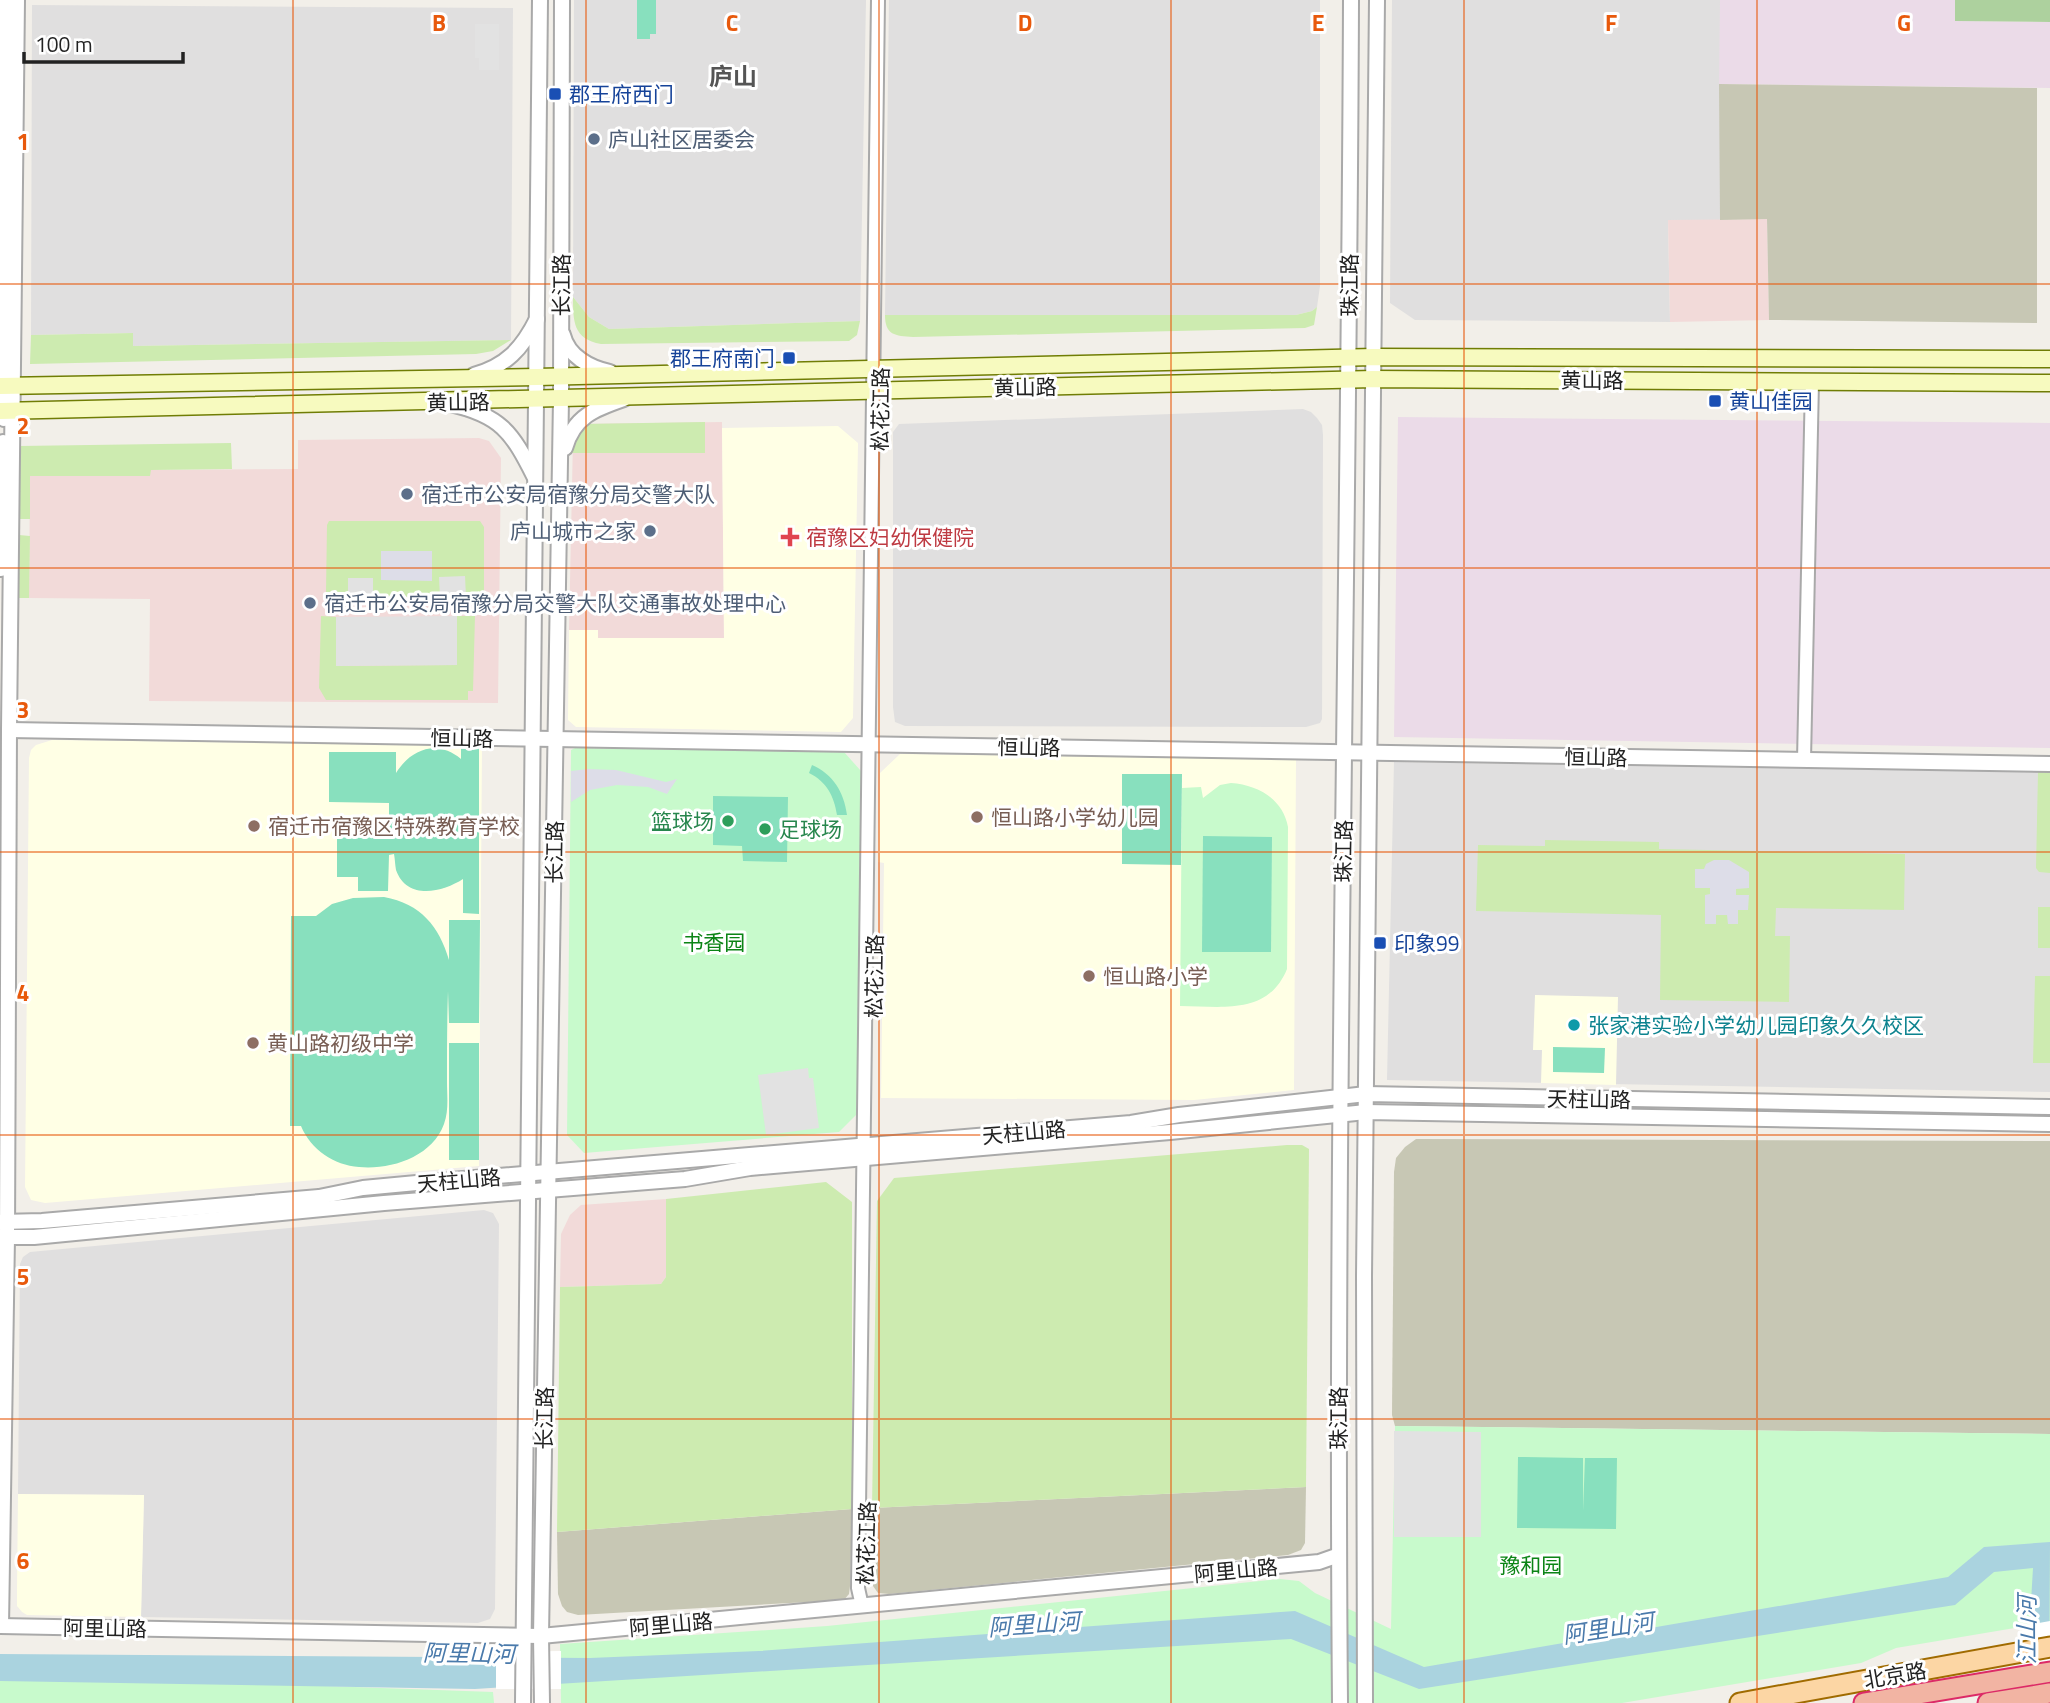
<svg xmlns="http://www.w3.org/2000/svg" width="2050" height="1703" font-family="'Titillium Web','Noto Sans SC',sans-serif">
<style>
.residential{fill:#e0dfdf}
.commercial{fill:#f2dad9}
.industrial{fill:#ebdbe8}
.education{fill:#ffffe5}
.construction{fill:#c7c7b4}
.grass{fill:#cdebb0}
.forest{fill:#add19e}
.park{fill:#c8facc}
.pitch{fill:#88e0be}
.parking{fill:#e2e2e2}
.plaza{fill:#dddde8}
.water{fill:#aad3df}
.pier{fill:#fff}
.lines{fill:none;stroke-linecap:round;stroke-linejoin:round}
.minor-casing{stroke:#a9a9a9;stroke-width:16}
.tertiary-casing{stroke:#a9a9a9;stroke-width:18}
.secondary-casing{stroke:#707d05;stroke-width:19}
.primary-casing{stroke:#a06b00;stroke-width:23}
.trunk-casing{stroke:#dc2a67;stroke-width:23}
.minor{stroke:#fff;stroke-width:12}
.tertiary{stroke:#fff;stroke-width:14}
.secondary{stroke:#f7fabf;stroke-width:16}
.primary{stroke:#fcd6a4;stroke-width:19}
.trunk{stroke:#f2b4a3;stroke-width:19}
.grid{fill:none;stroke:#e8590c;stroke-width:2;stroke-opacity:0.55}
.transit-dot{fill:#1a4fb4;stroke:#fff;stroke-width:2.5}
.service-dot{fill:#5c6f8a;stroke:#fff;stroke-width:2.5}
.health-dot{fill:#e0444e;stroke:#fff;stroke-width:2.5}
.education-dot{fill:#8d6e63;stroke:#fff;stroke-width:2.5}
.leisure-dot{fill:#2e9e5b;stroke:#fff;stroke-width:2.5}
.culture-dot{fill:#0f9aa8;stroke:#fff;stroke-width:2.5}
.labels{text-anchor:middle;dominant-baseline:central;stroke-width:6;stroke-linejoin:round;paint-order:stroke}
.transit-label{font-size:21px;fill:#164399;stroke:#fff;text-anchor:start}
.service-label{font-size:21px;fill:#4e5e75;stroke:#fff;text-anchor:start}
.street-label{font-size:21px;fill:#222;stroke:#fff}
.health-label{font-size:21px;fill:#be3a42;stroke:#fff;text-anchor:start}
.education-label{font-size:21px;fill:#785e54;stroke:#fff;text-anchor:start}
.leisure-label{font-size:21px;fill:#27864d;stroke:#fff;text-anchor:end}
.park-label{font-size:21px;fill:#0c8416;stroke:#fff}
.culture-label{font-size:21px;fill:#0d838f;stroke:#fff;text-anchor:start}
.water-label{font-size:23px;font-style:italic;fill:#4a7aab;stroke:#fff}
.quarter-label{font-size:24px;font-weight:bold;fill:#555;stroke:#fff}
.grid-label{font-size:23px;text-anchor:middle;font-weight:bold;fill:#e8590c;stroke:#fff;stroke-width:6;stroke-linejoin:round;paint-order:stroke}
</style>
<rect width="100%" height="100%" fill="#f2efe9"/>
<g class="residential">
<polygon points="574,0 866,0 860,321 609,329 589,317 573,297"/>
<polygon points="889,0 1320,0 1320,286 1317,307 1312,311 1296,315 885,315"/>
<polygon points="1392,0 1720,0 1720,220 1668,221 1670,322 1415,320 1390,303"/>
<polygon points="32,5 513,8 511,340 133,346 133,333 31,335"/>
<polygon points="1303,409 1311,412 1317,418 1322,425 1323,435 1322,719 1320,723 1306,727 905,726 895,722 893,707 893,432 899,424"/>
<polygon points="1394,762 2050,772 2050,1092 1387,1080"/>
<polygon points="484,1210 493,1213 499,1224 495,1609 490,1619 478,1623 141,1617 144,1495 18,1494 20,1264 23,1257 30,1252"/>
</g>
<g class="commercial">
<polygon points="1767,219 1769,320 1670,322 1668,220"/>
<polygon points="722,422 724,638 598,638 598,630 569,630 573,439 581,424"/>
<polygon points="479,438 489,441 501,458 498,703 149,701 150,599 29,598 30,476 150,476 150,470 298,469 298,440"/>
<polygon points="666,1199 666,1277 661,1284 560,1287 561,1234 570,1215 581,1205"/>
</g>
<g class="industrial">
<polygon points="1720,0 1955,0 1955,21 2050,22 2050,88 1719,84"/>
<polygon points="1398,417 2050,423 2050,748 1394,737"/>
</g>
<g class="education">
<polygon points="838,426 858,443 853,718 841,732 576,727 568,720 569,630 598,630 598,638 724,638 722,428"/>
<polygon points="52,740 482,746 479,1166 45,1203 31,1200 25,1187 29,758 31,750 36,745"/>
<polygon points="900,754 1296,759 1294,1090 1194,1100 881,1098 884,863 878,862 880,773"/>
<polygon points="1535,995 1618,997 1616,1085 1541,1083 1542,1050 1533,1050"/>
<polygon points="18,1494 144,1495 141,1617 27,1615 22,1612 17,1606 17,1593"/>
</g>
<g class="construction">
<polygon points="1719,84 2037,88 2037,323 1769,320 1767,219 1720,220"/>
<polygon points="1416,1139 2050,1141 2050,1434 1395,1426 1392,1415 1394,1172 1396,1158 1405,1147"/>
<polygon points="1306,1487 1305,1543 1301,1550 1288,1555 889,1594 878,1593 873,1586 872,1508"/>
<polygon points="852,1509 850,1586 849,1594 844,1600 578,1615 567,1612 562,1606 558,1594 557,1532"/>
</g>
<g class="grass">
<path d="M573 297 589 317 609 329 860 321 857 335 849 341 601 344C573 339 573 321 573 297Z"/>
<path d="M1317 307 1314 325 1305 328 913 337C895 336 885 335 885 315H1296L1312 311Z"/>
<polygon points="133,333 133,346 511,340 493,351 476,354 30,364 31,335"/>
<polygon points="705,422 705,453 572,453 573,439 581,424"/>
<polygon points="231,443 232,469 151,470 150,476 30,476 30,519 19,519 19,446"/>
<polygon points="329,521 480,521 484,527 484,594 480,597 328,597 326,592 327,525"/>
<polygon points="19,535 30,536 29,598 18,598"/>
<polygon points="321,616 336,617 336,666 457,665 457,616 475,616 473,691 468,691 468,700 326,700 319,688"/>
<polygon points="2038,772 2050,772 2050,873 2039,872 2036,868"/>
<polygon points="1545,840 1659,842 1659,849 1905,854 1904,910 1776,908 1775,936 1790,936 1789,1002 1660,1000 1661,915 1476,911 1478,845 1545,846"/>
<rect x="2038" y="907" width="12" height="41"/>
<polygon points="2035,976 2050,976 2050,1063 2033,1063"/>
<polygon points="1287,1145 1302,1145 1309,1149 1306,1487 872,1508 877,1201 894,1178"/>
<polygon points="826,1182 852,1202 852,1509 557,1532 560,1287 661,1284 666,1277 666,1199"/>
</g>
<polygon class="forest" points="1955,0 2050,0 2050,22 1955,21"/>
<g class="park">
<polygon points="575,748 844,752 861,771 857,1114 839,1132 584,1153 567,1135 571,750"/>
<path d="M1231 783C1258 785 1283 799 1288 827L1287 969C1268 1016 1221 1006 1180 1006L1182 788 1201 787 1203 798 1220 785Z"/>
<polygon points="1395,1426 2050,1434 2050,1622 1896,1648 1861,1663 1622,1703 561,1703 560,1644 827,1626 1280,1579 1299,1581 1315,1593 1391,1629"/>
<polygon points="0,1679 269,1684 493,1692 494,1703 0,1703"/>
</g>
<g class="pitch">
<polygon points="637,0 656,0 656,34 650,34 650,39 637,39"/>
<path d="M461 747H479V914L463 913V879C443 892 407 901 396 870 395 865 395 859 394 854L389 855 388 891H358V877H337V833L389 834V803L329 802V752H396V773C411 749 437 739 461 759Z"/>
<path d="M812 765C833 774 844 792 847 815H837C834 796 827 782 809 773Z"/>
<polygon points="1122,774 1182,774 1181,865 1122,864"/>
<polygon points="713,796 788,797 787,862 743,861 742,846 713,845"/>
<polygon points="1203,836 1272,837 1271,952 1202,952"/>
<path d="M384 897C421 904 439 926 449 960V920H480L479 1023H449L448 991C447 1021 447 1051 447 1082 447 1095 449 1111 444 1124 432 1157 391 1170 359 1167 334 1165 311 1150 301 1126H290L291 916H316L332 904 353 898Z"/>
<rect x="449" y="1043" width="30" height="117"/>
<polygon points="1553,1047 1605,1048 1604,1073 1553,1072"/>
<polygon points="1518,1457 1583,1458 1583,1511 1585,1458 1617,1458 1616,1529 1517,1528"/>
</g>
<g class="parking">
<polygon points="475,24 499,24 499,70 479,70 479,58 475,58"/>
<polygon points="465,576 466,597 440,598 439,577"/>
<rect x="348" y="578" width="25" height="20"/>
<polygon points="457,616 457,665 336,666 336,617"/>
<polygon points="808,1068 809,1078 813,1078 819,1128 766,1135 758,1075"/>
<polygon points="1394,1431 1481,1432 1481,1537 1394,1537"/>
</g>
<g class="plaza">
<polygon points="381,551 432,551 432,581 381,580"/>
<polygon points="588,769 616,770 666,782 677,779 667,794 648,787 617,785 590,790 571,802 571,771"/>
<polygon points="1714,860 1729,860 1749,872 1749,888 1736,889 1736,895 1749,895 1748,910 1738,910 1738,924 1728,924 1727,915 1716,915 1716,924 1705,924 1705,895 1710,894 1710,888 1695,888 1695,869 1704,869 1706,864"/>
</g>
<polygon class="water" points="2050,1542 2049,1703 2026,1686 2033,1568 1994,1572 1955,1605 1419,1689 1291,1639 475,1689 0,1681 0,1654 590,1658 759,1651 1295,1611 1424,1667 1948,1577 1984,1547"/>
<g class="pier">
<polygon points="2050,1621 2050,1703 2021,1703 2022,1626"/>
<polygon points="561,1651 561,1689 496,1689 496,1652"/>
</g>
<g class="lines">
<g class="minor-casing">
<g id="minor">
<polyline points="1804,760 1812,382"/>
<polyline points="862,1606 858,1588 878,0"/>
</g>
</g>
<g class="tertiary-casing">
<g id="tertiary">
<path d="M563 335C568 356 590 368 610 372"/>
<path d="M474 375C506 366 522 349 537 319"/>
<path d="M450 404C500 415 512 432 534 476"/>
<polyline points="4,419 7,0"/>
<path d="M565 448C574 416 595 409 624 399"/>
<polyline points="1,569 3,442"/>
<polyline points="9,730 2050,764"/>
<polyline points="0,1222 42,1221 319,1197 363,1188 427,1182 1131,1123 1179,1115 1366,1094 2050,1107"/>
<polyline points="0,1237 34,1237 384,1203 685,1179 750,1168 1170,1132 1366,1112 2050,1124"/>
<polyline points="0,1626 541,1636 1319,1562 1339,1555"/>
<polyline points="1,1626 7,1237 9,730 17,0"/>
<polyline points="523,1703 540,0"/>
<polyline points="542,1703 541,1636 561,399 562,0"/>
<path d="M1340 1703C1335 1135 1349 568 1351 0"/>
<polyline points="1365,1703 1364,1276 1377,0"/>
</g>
</g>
<g class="secondary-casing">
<g id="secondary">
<polyline points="0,386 537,377 1373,357 2050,359"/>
<polyline points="0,411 1373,379 2050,383"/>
</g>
</g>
<g class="primary-casing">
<polyline id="primary" points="1740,1703 2050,1647"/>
</g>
<g class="trunk-casing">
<g id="trunk">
<polyline points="1864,1703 2050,1672"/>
<polyline points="1988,1703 2050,1693"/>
</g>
</g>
<use href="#minor" class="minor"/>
<use href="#tertiary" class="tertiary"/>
<use href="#secondary" class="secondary"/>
<use href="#primary" class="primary"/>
<use href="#trunk" class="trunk"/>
</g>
<path class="grid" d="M293 0V1703M586 0V1703M879 0V1703M1171 0V1703M1464 0V1703M1757 0V1703M0 284H2050M0 568H2050M0 852H2050M0 1135H2050M0 1419H2050"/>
<g class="transit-dot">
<rect x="548" y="87" width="14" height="14" rx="3.5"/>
<rect x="782" y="351" width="14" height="14" rx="3.5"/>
<rect x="1708" y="394" width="14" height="14" rx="3.5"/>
<rect x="1373" y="936" width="14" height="14" rx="3.5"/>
</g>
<g class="service-dot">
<circle cx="594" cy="139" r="7"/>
<circle cx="407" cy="494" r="7"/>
<circle cx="650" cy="531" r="7"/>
<circle cx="310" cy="603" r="7"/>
</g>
<path class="health-dot" d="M786.5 526.5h7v7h7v7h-7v7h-7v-7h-7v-7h7z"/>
<g class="education-dot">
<circle cx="977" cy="817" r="7"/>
<circle cx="254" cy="826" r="7"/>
<circle cx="1089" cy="976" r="7"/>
<circle cx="253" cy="1043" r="7"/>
</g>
<g class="leisure-dot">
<circle cx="728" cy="821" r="7"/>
<circle cx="765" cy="829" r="7"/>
</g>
<circle class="culture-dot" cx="1574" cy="1025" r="7"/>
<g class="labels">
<g class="transit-label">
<text x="569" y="94">郡王府西门</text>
<text x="775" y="358" text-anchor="end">郡王府南门</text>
<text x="1729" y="401">黄山佳园</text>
<text x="1394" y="943">印象99</text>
</g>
<g class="service-label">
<text x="608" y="139">庐山社区居委会</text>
<text x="421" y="494">宿迁市公安局宿豫分局交警大队</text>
<text x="636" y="531" text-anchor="end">庐山城市之家</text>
<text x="324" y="603">宿迁市公安局宿豫分局交警大队交通事故处理中心</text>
</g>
<g class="street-label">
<text transform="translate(561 285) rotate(-90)">长江路</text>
<text transform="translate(1349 285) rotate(-90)">珠江路</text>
<text x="1592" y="380">黄山路</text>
<text transform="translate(1025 387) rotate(-1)">黄山路</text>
<text transform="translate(458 402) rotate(-1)">黄山路</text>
<text transform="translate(880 409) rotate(-89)">松花江路</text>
<text transform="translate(462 738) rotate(1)">恒山路</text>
<text transform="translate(1029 747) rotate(1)">恒山路</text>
<text transform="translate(1596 757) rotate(1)">恒山路</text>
<text transform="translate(1343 851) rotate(-89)">珠江路</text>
<text transform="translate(554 852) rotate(-89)">长江路</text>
<text transform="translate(874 976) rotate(-89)">松花江路</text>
<text transform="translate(1589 1099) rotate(1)">天柱山路</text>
<text transform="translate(1024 1132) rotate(-5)">天柱山路</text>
<text transform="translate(459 1180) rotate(-5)">天柱山路</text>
<text transform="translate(544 1418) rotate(-89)">长江路</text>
<text transform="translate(1338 1418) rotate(-90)">珠江路</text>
<text transform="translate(866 1543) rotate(-88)">松花江路</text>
<text transform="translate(1236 1570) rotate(-5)">阿里山路</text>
<text transform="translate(671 1624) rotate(-5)">阿里山路</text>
<text transform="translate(105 1628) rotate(1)">阿里山路</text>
<text transform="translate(1895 1675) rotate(-10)">北京路</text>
</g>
<g class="health-label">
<text x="806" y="537">宿豫区妇幼保健院</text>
</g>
<g class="education-label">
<text x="991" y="817">恒山路小学幼儿园</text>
<text x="268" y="826">宿迁市宿豫区特殊教育学校</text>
<text x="1103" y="976">恒山路小学</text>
<text x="267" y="1043">黄山路初级中学</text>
</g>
<g class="leisure-label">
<text x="714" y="821">篮球场</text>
<text x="779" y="829" text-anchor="start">足球场</text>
</g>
<g class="park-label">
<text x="714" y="942">书香园</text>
<text x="1531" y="1565">豫和园</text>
</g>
<g class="culture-label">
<text x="1588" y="1025">张家港实验小学幼儿园印象久久校区</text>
</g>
<g class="water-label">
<text transform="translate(1034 1624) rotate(-4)">阿里山河</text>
<text transform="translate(1608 1628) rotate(-9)">阿里山河</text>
<text transform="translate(2026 1630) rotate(-90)">江山河</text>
<text transform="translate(469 1653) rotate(1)">阿里山河</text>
</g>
<g class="quarter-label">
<text x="733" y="76">庐山</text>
</g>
</g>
<g class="grid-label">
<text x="439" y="31">B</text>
<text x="732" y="31">C</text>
<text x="1025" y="31">D</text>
<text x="1318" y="31">E</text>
<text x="1611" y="31">F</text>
<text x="1904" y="31">G</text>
<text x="23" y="150">1</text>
<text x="23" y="434">2</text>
<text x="23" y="718">3</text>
<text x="23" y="1001">4</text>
<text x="23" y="1285">5</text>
<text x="23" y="1569">6</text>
</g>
<path d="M24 52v10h159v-10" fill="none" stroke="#222222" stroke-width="3.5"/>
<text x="35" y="52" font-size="21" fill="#222222" stroke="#ffffff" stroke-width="5" paint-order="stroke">100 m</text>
</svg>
